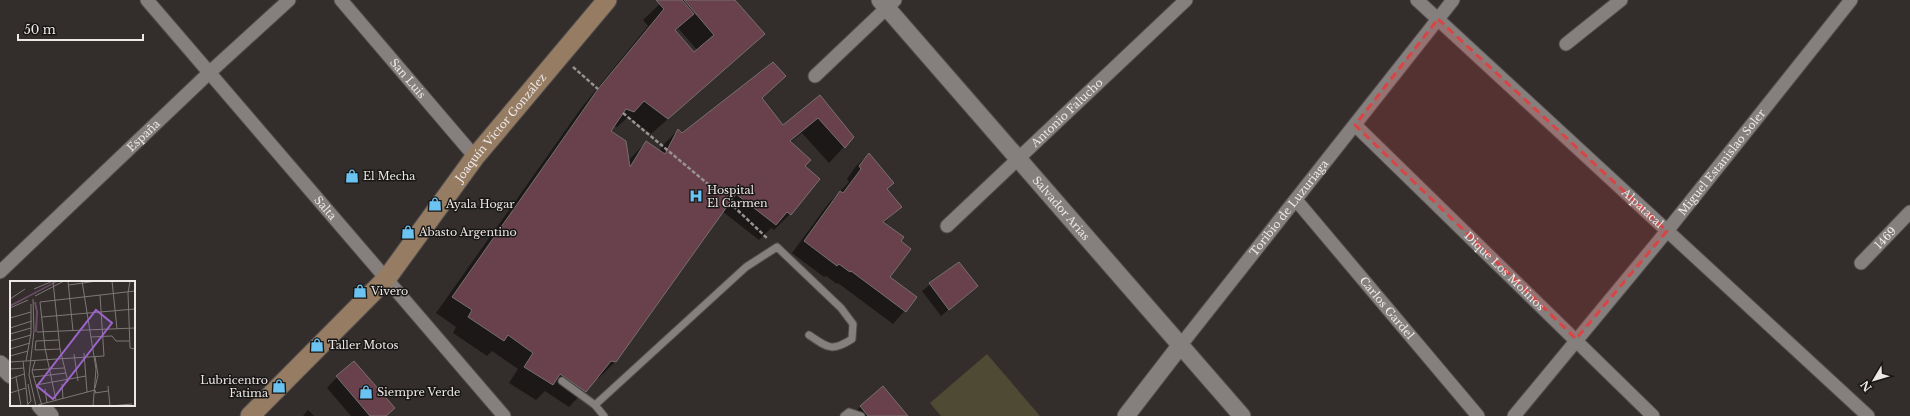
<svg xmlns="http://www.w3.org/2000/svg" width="1910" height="416" font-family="'Libre Baskerville',serif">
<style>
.green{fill:#4f4a33}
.shadow{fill:#0007;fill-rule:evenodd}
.building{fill:#68414c;stroke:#766f71}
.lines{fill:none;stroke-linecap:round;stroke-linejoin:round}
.service-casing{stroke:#514d4c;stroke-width:9}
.minor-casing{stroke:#514d4c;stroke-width:15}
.tertiary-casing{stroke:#514d4c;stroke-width:19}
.secondary-casing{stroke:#514d4c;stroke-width:21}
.path{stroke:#989392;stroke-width:2.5;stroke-dasharray:4 2;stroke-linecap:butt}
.service{stroke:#857f7d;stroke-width:7}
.minor{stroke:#857f7d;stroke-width:13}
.tertiary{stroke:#857f7d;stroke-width:17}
.secondary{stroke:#967c62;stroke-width:19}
.marked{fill:#d94545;fill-opacity:0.2;stroke:#d94545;stroke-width:3;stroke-dasharray:8 5;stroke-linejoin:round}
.labels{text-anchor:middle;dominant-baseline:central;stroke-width:3;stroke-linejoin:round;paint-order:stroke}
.street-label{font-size:11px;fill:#ece8e7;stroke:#191716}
.poi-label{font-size:11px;fill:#ece8e7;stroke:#191716;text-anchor:start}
.inset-river{fill:none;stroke:#6a4c67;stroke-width:2}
.inset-road{fill:none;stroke:#7d7877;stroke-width:1}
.view{fill:#9d64cb;fill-opacity:0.15;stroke:#9d64cb;stroke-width:2}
.inset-edge{fill:none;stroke:#ece8e7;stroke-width:2}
</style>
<rect width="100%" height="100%" fill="#332e2c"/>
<polygon class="green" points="987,354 1040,416 941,416 930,403"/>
<g class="shadow">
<path d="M664 0H734L764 34 651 134 628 117 617 127 613 126 609 132 628 161 646 142 659 152 662 146 678 130 682 135 761 98 783 126 820 97 853 137 829 163 802 133 791 142 803 166 790 214 774 230 771 228 759 240 722 211 615 362 599 378 597 377 569 407 545 391 536 400 509 383 518 369 492 351 487 356 453 333 456 327 436 313 582 107 648 26 643 20ZM678 28 698 51 694 54 675 31Z"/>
<polygon points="869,154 886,189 901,207 883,224 899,242 889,277 916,298 893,324 838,283 837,284 826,276 824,277 792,253 828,204 849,182 847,179 856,166"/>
<polygon points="958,263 977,286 941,316 922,291"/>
<polygon points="337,377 386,416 351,416 327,388"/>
<polygon points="883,387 907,416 851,416 860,407"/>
<polygon points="308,410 314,416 303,416"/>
</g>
<g class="building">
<polygon points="656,0 682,0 694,14 675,30 694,52 714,35 684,0 735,0 765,34 668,119 644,101 634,112 626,109 611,131 626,141 630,167 646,141 665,154 678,129 682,133 773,62 786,76 762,98 783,125 820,95 854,137 845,148 818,118 790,141 811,160 805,166 820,179 791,215 787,212 776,225 736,194 616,362 611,361 586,392 560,374 553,385 524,367 533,353 508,335 504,341 468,317 472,310 452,297 598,89 664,9"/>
<polygon points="869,153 894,183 887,189 902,207 883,222 904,237 901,241 911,249 890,277 917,297 906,312 851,271 850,272 839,264 837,266 804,241 840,191 843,193 861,169 859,166"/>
<polygon points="959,262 978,286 949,310 929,283"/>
<polygon points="354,361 395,408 386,416 370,416 336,376"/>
<polygon points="883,386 908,416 868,416 860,406"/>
</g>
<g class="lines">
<g class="service-casing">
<g id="service">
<polyline points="562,381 595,405 604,416"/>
<path d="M595 405 746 267 777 247 841 308 853 324 852 339C832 352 828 348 809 335"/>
<polyline points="844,416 849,412 861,416"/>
</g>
</g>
<g class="minor-casing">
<g id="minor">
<path id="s1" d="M147 0 504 416"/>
<path id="s2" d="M341 0 475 157"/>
<path id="s3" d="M1417 0 1868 416"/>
<polyline points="1566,44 1621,0"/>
<polyline points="815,76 895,0"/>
<path id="s4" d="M1355 125 1653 416"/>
<path id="s5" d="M1296 200 1478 416"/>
<path id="s6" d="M947 226 1186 0"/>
<path id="s7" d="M1861 263 1910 212"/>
<path id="s8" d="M0 272 210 72 289 0"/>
<path id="s9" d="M1180 346 1453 0"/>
<path id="s10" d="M1514 416 1667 231 1851 0"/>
</g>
</g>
<g class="tertiary-casing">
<g id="tertiary">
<path id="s11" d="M880 0 1242 416"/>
<polyline points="0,364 11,375"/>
<polyline points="40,405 50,416"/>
<polyline points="1126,416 1180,346"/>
</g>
</g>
<g class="secondary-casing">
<g id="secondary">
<path id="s12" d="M250 416 387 278 475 157 607 0"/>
</g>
</g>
<g class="path">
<polyline points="573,67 598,89"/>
<polyline points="623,113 720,194"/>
<polyline points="729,202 768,239"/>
</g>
<use href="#service" class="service"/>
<use href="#minor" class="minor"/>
<use href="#tertiary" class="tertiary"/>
<use href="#secondary" class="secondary"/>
</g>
<path class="marked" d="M1438 19 1667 231 1576 339 1355 125Z"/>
<defs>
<g id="shop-bare" transform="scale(1.08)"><path d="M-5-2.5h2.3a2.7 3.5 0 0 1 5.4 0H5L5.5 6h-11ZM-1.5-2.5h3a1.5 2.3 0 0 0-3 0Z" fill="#6bc3f2" stroke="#191716" stroke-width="2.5" paint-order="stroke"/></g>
<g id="hospital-bare" transform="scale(1.08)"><path d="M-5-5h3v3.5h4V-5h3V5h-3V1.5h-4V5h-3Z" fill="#6bc3f2" stroke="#191716" stroke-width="2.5" paint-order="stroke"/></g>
</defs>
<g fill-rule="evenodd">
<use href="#shop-bare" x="352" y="176"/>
<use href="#hospital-bare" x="696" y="196"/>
<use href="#shop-bare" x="435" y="204"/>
<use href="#shop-bare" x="408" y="232"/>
<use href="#shop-bare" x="360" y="291"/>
<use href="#shop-bare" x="317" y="345"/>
<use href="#shop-bare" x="279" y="386"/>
<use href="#shop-bare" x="366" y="392"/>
</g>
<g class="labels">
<g class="street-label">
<text stroke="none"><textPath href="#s2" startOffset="103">San Luis</textPath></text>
<text stroke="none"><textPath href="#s6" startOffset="165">Antonio Falucho</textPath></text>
<text stroke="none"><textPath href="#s12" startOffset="383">Joaquín Víctor González</textPath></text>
<text stroke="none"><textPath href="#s8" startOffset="198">España</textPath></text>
<text stroke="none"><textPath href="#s10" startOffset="328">Miguel Estanislao Soler</textPath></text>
<text stroke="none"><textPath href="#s1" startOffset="274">Salta</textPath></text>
<text stroke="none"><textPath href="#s11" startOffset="276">Salvador Arias</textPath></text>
<text stroke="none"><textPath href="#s9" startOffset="176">Toribio de Luzuriaga</textPath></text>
<text stroke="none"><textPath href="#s3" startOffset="307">Alpatacal</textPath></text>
<text stroke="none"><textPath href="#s7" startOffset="35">1469</textPath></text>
<text stroke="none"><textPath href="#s4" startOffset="209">Dique Los Molinos</textPath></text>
<text stroke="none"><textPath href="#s5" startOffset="141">Carlos Gardel</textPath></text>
</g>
<g class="poi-label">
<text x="363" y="176">El Mecha</text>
<text x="707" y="190">Hospital<tspan x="707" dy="13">El Carmen</tspan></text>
<text x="446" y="204">Ayala Hogar</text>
<text x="419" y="232">Abasto Argentino</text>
<text x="371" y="291">Vivero</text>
<text x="328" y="345">Taller Motos</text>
<text x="268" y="380" text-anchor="end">Lubricentro<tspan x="268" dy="13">Fatima</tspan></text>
<text x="377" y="392">Siempre Verde</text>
</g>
</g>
<g transform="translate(10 281)">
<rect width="125" height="125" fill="#332e2c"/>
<path d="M46 0H49L0 26V24Z" fill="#6a4c67"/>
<path class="inset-river" d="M25 21 27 31 26 51"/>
<path class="inset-road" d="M43 0 50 68 58 101M58 0 63 50M72 0 86 88 83 125M102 0 107 48M120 0 118 12 120 67 125 68M59 4 87 0M24 8 43 0M25 15 54 0M0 18 15 8M23 18 24 50 19 94 26 125M30 21 35 67 46 119M30 21 125 10M0 27 18 19M32 36 125 28M0 37 21 31M0 47 22 40M27 51 125 47M0 53 21 47M81 56 102 55 106 60H119M49 59 26 60 25 69 50 68M0 60 21 54M0 68 20 62M74 72 77 111M64 73 68 100M0 75 18 70M85 76 88 94 85 107M13 80 18 125M16 80 21 52V23M25 80 22 90 32 125M0 81 94 75 90 14M0 88 14 87M22 89 54 87M6 96 11 125M23 96 56 92M0 98 14 93M52 103 53 117M26 104 76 95M98 105 100 125M35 108 37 122M0 112 16 107M85 112 98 110M18 123 21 120 18 103M28 124 85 109 86 112M100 125 122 123"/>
<path class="view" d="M86 29 102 42 43 118 27 105Z"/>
<rect width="125" height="125" class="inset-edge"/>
</g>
<g transform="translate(1874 380) rotate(232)" stroke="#191716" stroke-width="3" paint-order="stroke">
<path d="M0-3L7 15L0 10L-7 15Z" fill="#ece8e7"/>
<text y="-6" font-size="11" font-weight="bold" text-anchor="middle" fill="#ece8e7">N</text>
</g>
<path d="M18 34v6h125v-6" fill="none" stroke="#ece8e7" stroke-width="2"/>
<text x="24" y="34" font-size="12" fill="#ece8e7" stroke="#191716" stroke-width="3" paint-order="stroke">50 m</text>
</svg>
